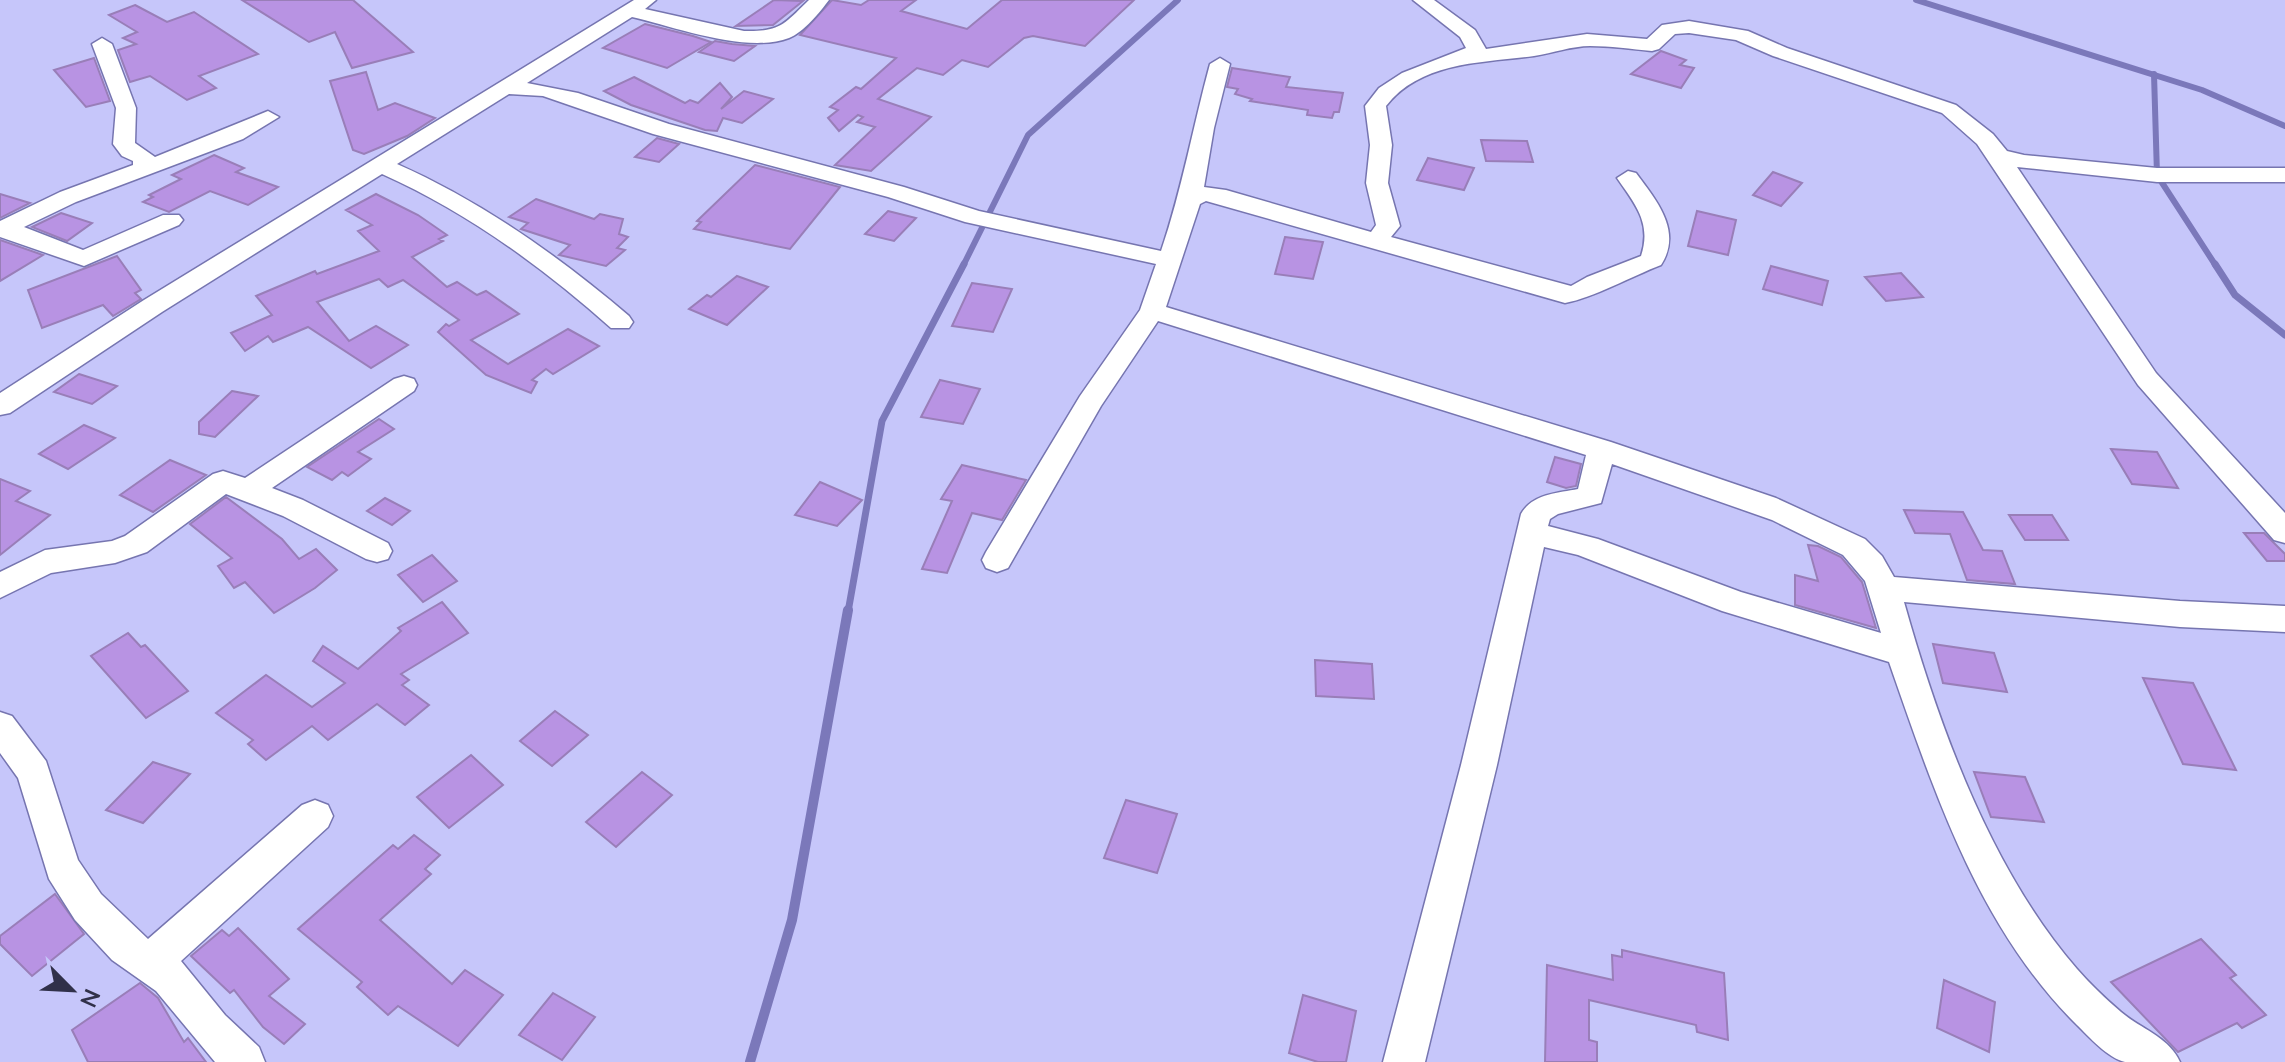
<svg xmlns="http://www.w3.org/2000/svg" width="2285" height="1062" font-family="Lato,sans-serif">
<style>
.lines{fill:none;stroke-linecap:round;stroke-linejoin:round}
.stream-far2{stroke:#7b78ba;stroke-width:6}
.stream-far1{stroke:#7b78ba;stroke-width:7}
.stream{stroke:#7b78ba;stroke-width:10}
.building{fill:#b893e3;stroke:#997eb8;stroke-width:2}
.minor-casing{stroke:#7675b0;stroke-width:3}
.minor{fill:#fff;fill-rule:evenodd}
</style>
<rect width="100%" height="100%" fill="#c6c6fa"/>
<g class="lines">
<g class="stream-far2">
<polyline points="1916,0 2202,90 2285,126"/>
<polyline points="2154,74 2157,175 2216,266"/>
<polyline points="963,266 1028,135 1178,0"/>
</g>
<g class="stream-far1">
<polyline points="2215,264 2235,295 2285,335"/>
<polyline points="848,612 882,421 964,264"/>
</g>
<polyline class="stream" points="750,1062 792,920 848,610"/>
</g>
<g class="building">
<polygon points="242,0 353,0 413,52 352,68 335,32 309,42"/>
<polygon points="774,0 803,1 773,25 736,26"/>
<polygon points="832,0 861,5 869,0 916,0 901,11 967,29 1002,0 1134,0 1085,46 1033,36 1024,38 988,67 962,60 943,75 917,68 878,99 931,117 871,171 835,165 875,127 857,122 863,117 858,115 839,131 828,118 838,110 830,107 856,87 861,89 896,58 800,35"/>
<polygon points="135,5 167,22 194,12 258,54 199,76 216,88 187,100 150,76 130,82 118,50 136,44 123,38 137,32 109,15"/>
<polygon points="645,24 693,36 711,42 667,68 603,48"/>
<polygon points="715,41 732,44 755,46 734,61 699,52"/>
<polygon points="1661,51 1686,60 1680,65 1694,68 1681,88 1631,74"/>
<polygon points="94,58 110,101 86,107 54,70"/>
<polygon points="1232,68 1290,77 1286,87 1343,93 1339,112 1334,112 1332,118 1307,115 1308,110 1250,101 1252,99 1235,94 1238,89 1227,87"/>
<polygon points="366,72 378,110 395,103 435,118 407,136 364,154 353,150 330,81"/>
<polygon points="634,77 685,103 690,100 698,103 720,83 732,97 721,109 744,91 773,99 742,123 723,118 717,131 705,130 631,105 604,91"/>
<polygon points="657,138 679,144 659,162 635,157"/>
<polygon points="1481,140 1527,141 1533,162 1486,161"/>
<polygon points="214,155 244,168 236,172 278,187 248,205 210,191 169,212 143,202 153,197 149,195 181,179 172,175"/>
<polygon points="1428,158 1474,168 1464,190 1417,180"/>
<polygon points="755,165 840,187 790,249 694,229 701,222 697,221"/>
<polygon points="1773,172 1802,183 1781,206 1753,195"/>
<polygon points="0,194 30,203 0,218"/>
<polygon points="376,194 418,215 447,235 439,239 443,241 412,257 447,287 457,282 477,295 486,291 519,314 471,340 508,364 568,329 599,346 553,374 546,369 532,380 537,382 531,393 486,375 438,332 446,324 449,326 459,320 403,280 388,287 379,279 317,302 349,341 376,326 408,345 371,368 308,327 273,342 268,336 245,351 231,333 272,315 256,296 315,271 317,274 379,251 358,231 372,225 346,210"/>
<polygon points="536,199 594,219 600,214 623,219 619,234 628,237 617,248 625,250 606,266 559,255 570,245 521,229 528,223 509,217"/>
<polygon points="888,211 916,218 894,241 865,234"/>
<polygon points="1697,211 1736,220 1728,255 1688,246"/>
<polygon points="61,213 92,223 67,241 32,227"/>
<polygon points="1285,237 1323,242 1313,279 1275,274"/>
<polygon points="0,240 43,255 0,281"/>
<polygon points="117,256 141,290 135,293 141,299 113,316 103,305 42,328 28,290"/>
<polygon points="1771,266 1828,281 1822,305 1763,289"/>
<polygon points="1901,273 1923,297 1886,301 1865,277"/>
<polygon points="737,276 768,287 727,325 689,309 707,295 711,297"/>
<polygon points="972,283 1012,289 993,332 952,326"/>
<polygon points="79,374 117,386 92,404 54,392"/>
<polygon points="940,380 980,389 963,424 921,417"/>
<polygon points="232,391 258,396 215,437 199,434 199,422"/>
<polygon points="379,419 394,429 358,452 371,459 348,476 342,472 332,480 307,467"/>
<polygon points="84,425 115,438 68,469 39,454"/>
<polygon points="2111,449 2157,452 2178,488 2132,484"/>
<polygon points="1555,457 1581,464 1576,486 1566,488 1547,482"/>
<polygon points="170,460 206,475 153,512 120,495"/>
<polygon points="962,465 1026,480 1002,520 972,513 947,573 922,569 952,501 941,499"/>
<polygon points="0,479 30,491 16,501 50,515 0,555"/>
<polygon points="820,482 862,500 837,526 795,515"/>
<polygon points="226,497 282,539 299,559 316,549 337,570 315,588 274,613 245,582 234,588 218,566 232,558 190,524"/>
<polygon points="385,498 410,511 392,525 367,511"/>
<polygon points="1904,510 1963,512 1983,550 2002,551 2015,584 1967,580 1950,534 1915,533"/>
<polygon points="2009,515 2052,515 2068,540 2025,540"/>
<polygon points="2244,533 2264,533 2285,554 2285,561 2267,561"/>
<polygon points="1808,545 1818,546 1841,557 1862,582 1876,628 1795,605 1795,575 1818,581"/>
<polygon points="432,555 457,581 423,602 398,575"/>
<polygon points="442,602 468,633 401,674 409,680 402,685 429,705 405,725 377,704 328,740 312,726 266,760 248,744 253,740 216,713 266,675 312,707 345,683 313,661 323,646 358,669 401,631 398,628"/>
<polygon points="128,633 141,647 145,645 188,691 146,718 91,656"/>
<polygon points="1933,644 1994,653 2007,692 1943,683"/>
<polygon points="1315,660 1372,664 1374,699 1316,696"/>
<polygon points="2143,678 2193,683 2236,770 2183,764"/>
<polygon points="555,711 588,735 552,766 520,741"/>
<polygon points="471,755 503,785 449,828 417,797"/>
<polygon points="153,762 190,774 143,823 106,810"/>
<polygon points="642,772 672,795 616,847 586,822"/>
<polygon points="1974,772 2025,777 2044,822 1991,817"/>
<polygon points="1126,800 1177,814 1157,873 1104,858"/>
<polygon points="414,835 440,855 425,869 431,874 380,920 452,984 465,970 503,995 458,1046 398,1006 388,1015 357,987 362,982 298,929 393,845 398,849"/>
<polygon points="55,894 84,934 32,976 0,944 0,936"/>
<polygon points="238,928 289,979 269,996 305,1024 284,1044 263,1027 234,990 230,993 191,956 222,930 229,936"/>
<polygon points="2201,939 2236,975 2230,978 2266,1015 2242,1028 2237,1023 2178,1052 2111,982"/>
<polygon points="1622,950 1724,973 1728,1040 1697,1032 1696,1025 1589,1000 1589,1040 1597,1042 1597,1062 1545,1062 1547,965 1613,980 1612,955 1622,957"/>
<polygon points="1944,980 1995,1002 1989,1052 1937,1028"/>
<polygon points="140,983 158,998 184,1042 188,1038 206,1062 88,1062 72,1030"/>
<polygon points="553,993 595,1017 562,1060 519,1035"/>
<polygon points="1303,995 1356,1011 1346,1062 1318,1062 1289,1053"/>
</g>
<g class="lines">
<g class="minor-casing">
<g id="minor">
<path d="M634 0H656L645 9 744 31C781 32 784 24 809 0H829C820 12 804 32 789 38 747 54 675 27 632 17L527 83 578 93 669 124 904 187 979 211 1161 251C1182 190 1193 126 1210 64L1220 58 1230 64 1214 128 1204 187 1226 190 1371 232 1376 225 1366 183 1370 145 1365 106 1379 88 1402 73 1466 48 1460 37 1413 0H1434L1475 30 1486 49 1587 34 1647 39 1662 25 1689 21 1748 31 1787 48 1956 105 1993 134 2007 151 2024 155 2157 168H2285V182H2157L2017 167 2156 373 2285 513V543L2274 540 2138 385 1977 144 1942 113 1773 56 1736 40 1689 33 1675 34 1659 49 1652 51C1631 49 1610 46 1590 46 1572 46 1553 53 1534 56 1483 63 1421 61 1386 106L1392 145 1388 183 1400 226 1391 237 1571 286 1587 277 1641 256C1652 223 1635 204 1617 178L1628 171 1636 173C1656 200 1683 231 1661 265 1632 276 1593 298 1565 303L1206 201 1200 204 1166 307 1611 442 1776 498 1865 539 1882 556 1894 577 2180 601 2285 606V632L2180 627 1904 602C1939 727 1991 870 2077 969 2090 984 2106 999 2121 1012 2141 1029 2169 1037 2180 1062 2163 1062 2141 1062 2125 1062 2108 1058 2089 1037 2077 1025 1978 927 1934 791 1889 662L1722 611 1578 555 1544 547 1497 765 1425 1062H1383L1461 765 1521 514C1532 494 1557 493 1578 489L1586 455 1158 321 1101 406 1008 568 997 572 986 568 982 560 986 552 1080 396 1140 310 1156 264 965 222 888 197 653 134 543 96 509 94 397 164C481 201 560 257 629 316L633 322 629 328H611C543 267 465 211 382 174L162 312 10 413 0 415V393L144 300ZM1612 464 1772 520 1843 555 1865 581 1881 633 1741 592 1598 539 1548 526 1550 519 1558 514 1601 503Z"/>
<polygon points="102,38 112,44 136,108 135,143 155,157 268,111 279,117 243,139 76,202 24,227 83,250 163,215 179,215 183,220 179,225 84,266 0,237 0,221 60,192 133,165 133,161 122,156 113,144 116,108 92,44"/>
<polygon points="404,376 414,379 417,385 414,391 272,488 303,500 388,543 392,551 388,559 377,562 366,559 283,516 226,494 147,552 115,563 51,573 0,598 0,572 45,550 112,541 125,536 213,474 223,471 245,478 394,379"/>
<polygon points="0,712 12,716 46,761 78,860 101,894 148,939 302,805 315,800 328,805 333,816 328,827 181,961 225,1015 259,1047 265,1062 215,1062 156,991 112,960 75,920 49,879 18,778 0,753"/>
</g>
</g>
<use href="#minor" class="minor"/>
</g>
<g transform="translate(72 990) rotate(114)" stroke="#c6c6fa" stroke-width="6" paint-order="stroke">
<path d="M0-6L14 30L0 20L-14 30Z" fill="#303049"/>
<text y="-12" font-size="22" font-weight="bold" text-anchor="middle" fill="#303049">N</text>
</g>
</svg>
